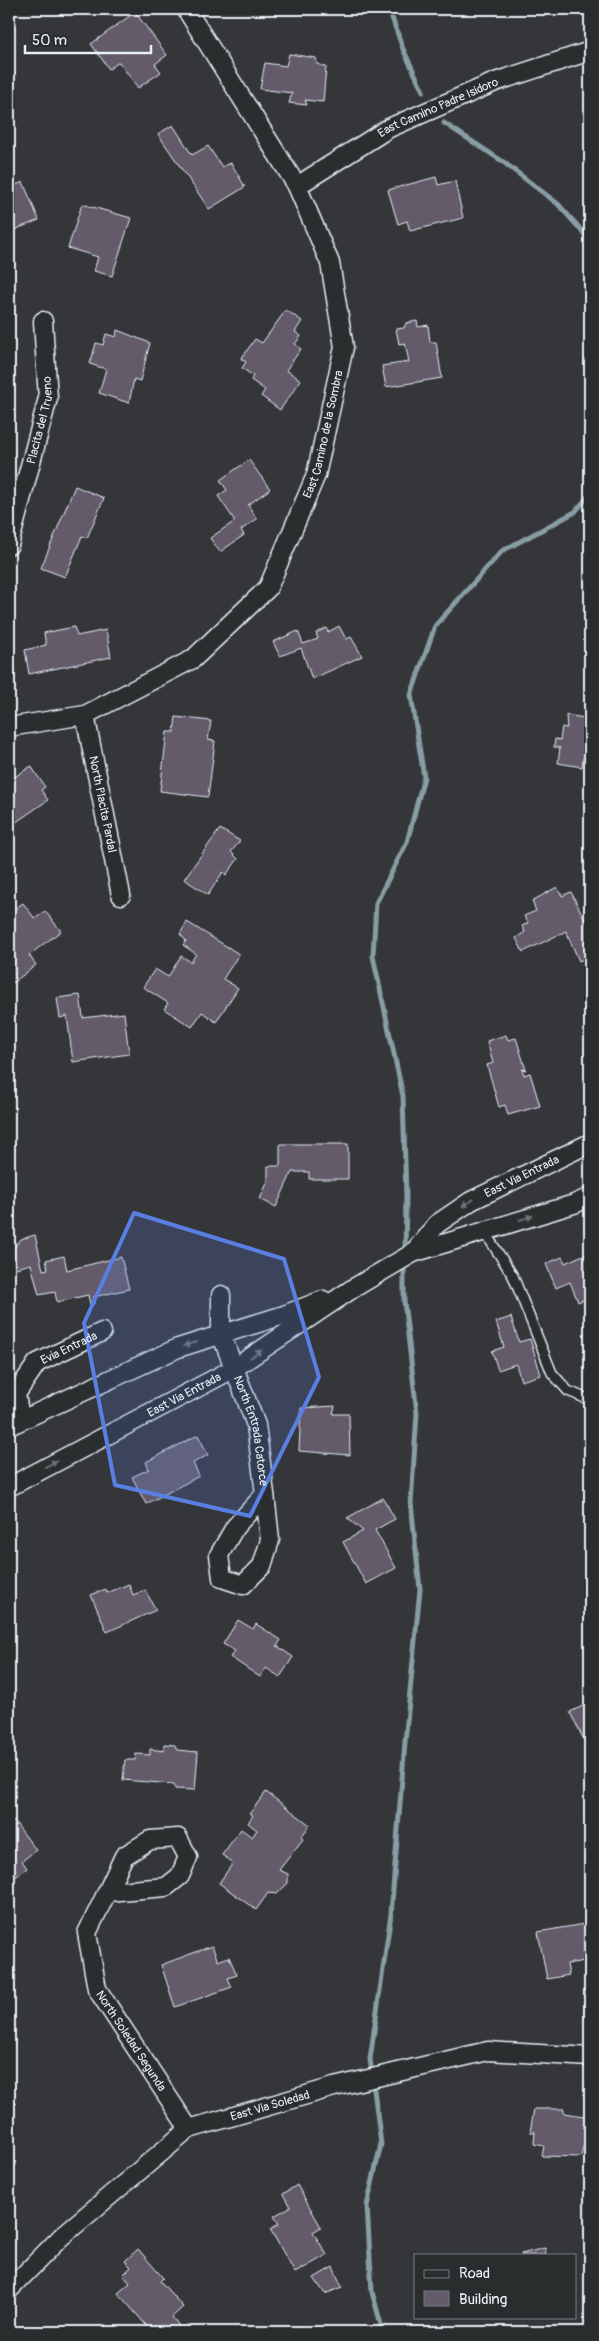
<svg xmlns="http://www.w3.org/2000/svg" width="599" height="2341" font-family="Pangolin,sans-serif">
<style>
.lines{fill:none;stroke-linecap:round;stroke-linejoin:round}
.stream{stroke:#889ea4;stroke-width:5}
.building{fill:#635a6a;stroke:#e8f1f8}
.service-casing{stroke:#e8f1f8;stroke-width:12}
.minor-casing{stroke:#e8f1f8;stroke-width:21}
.service{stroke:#2a2d2e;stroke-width:9}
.minor{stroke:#2a2d2e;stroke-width:18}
.oneway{fill:#6c7275}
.marked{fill:#5a7fe2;fill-opacity:0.2;stroke:#5a7fe2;stroke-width:4;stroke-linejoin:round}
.labels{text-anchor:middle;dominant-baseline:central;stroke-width:4.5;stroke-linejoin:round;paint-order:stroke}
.street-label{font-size:12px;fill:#e8f1f8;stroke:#2a2d2e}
</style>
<rect width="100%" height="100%" fill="#35363a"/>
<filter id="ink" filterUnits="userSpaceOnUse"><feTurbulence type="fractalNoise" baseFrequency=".02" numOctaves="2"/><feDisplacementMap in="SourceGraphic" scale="10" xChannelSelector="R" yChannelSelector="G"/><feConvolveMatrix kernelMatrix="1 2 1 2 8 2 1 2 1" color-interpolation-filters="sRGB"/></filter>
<g filter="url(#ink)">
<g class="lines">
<g class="stream">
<polyline points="389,9 403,49 423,91"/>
<polyline points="444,123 502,161 558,204 590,240"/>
<polyline points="405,1253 406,1197 403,1096 373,956 376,903 407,842 424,777 411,695 435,626 502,551 575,512 590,494"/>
<polyline points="383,2332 372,2292 367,2206 381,2144 370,2059 391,1914 405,1742 420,1589 411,1503 417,1413 404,1301 404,1262"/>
</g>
</g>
<g class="building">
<polygon points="135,12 167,55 155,64 161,72 138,88 119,62 109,69 91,44"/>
<polygon points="289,54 316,58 317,64 326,67 323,102 305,100 307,105 289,103 292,93 260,89 265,63 286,66"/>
<polygon points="173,125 192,155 208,146 222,167 231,163 245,187 209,209 158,134"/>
<polygon points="436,177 438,185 455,181 463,218 410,231 407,221 398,224 388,190"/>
<polygon points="23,182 39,220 9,232 9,188"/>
<polygon points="82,204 131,218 112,276 94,271 98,257 68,248"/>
<polygon points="286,310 302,321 295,332 301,336 295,344 301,349 286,370 301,380 280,410 261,396 265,390 251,380 253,376 242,368 246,362 241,359 255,339 262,343"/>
<polygon points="417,321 418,327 428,325 430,342 436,342 442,378 386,387 382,366 409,362 405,343 399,344 396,329 404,328 406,323"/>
<polygon points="117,330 150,343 140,381 134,379 129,403 99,393 106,369 90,364 96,343 103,345 106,334 116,337"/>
<polygon points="249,460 270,489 248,505 257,519 241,530 244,535 220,552 210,538 235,521 218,496 227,490 220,480"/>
<polygon points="75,486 104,498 87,538 82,536 65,577 41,568"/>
<polygon points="339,626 346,639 351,637 362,656 312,679 301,648 280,656 273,642 298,631 303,644 318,639 316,633 326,628 328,632"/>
<polygon points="74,627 77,636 106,630 111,657 29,674 25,650 46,645 44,633"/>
<polygon points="566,715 590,719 590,759 583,758 582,767 558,763 560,748 554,747 555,739 560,740 562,727 567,728"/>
<polygon points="176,717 211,721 208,740 215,741 208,797 160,791 167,732 174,732"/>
<polygon points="31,766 45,787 41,790 48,800 9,827 9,781"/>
<polygon points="220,829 240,841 231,852 238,859 226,875 223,872 208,895 184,879"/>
<polygon points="557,887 562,896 571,892 590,930 590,956 579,961 566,931 523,952 516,938 525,932 522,926 528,923 524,916 536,911 532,901"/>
<polygon points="23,903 35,919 45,911 61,931 29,955 36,965 9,986 9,925 15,920 9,913"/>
<polygon points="187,922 239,954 223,979 238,988 216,1022 202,1012 192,1027 164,1009 168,1003 143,987 155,969 168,977 181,956 191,962 196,954 183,945 186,941 180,934"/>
<polygon points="80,995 83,1018 124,1013 129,1054 73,1062 67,1016 60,1018 57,998"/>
<polygon points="506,1035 508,1040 516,1038 526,1070 522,1069 524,1075 530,1073 540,1106 508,1115 505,1105 499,1107 487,1065 493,1063 487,1041"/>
<polygon points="280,1144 348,1144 348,1179 309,1179 309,1172 292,1172 276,1207 260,1199 268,1181 268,1166 280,1166"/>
<polygon points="35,1235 43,1270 48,1269 46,1260 64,1256 67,1270 121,1257 129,1289 93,1297 94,1304 90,1304 88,1295 57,1302 55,1292 39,1295 31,1264 16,1268 12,1250 21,1239"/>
<polygon points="590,1252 590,1282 588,1283 590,1297 578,1302 570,1282 556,1288 546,1264 562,1257 565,1263"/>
<polygon points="511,1317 519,1342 530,1339 541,1375 521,1381 516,1364 498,1370 492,1351 504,1347 496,1322"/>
<polygon points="335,1406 333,1414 349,1414 350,1455 299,1451 301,1408"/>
<polygon points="198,1435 208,1455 193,1463 199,1476 146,1504 132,1477 149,1469 146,1462"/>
<polygon points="383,1498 395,1519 375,1530 396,1568 366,1584 343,1542 363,1531 347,1518"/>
<polygon points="129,1584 133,1595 145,1590 156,1610 107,1632 91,1595 106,1589 107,1593"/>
<polygon points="238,1620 253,1629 256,1624 281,1640 277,1646 293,1657 280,1677 266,1668 260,1677 230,1657 235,1651 223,1644"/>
<polygon points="587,1704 590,1712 590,1752 570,1712"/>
<polygon points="164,1744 175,1745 177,1750 198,1752 195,1790 175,1789 174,1784 123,1780 125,1760 135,1760 136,1754 150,1755 150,1749 164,1751"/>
<polygon points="266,1792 310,1825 301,1837 303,1839 279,1870 288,1874 288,1883 277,1894 268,1893 256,1910 219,1883 233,1863 222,1855 241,1829 252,1837 257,1830 248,1823 253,1815 250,1813"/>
<polygon points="14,1821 36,1850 22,1861 27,1868 9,1882 9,1825"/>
<polygon points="590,1923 590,1960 567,1964 569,1975 547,1979 538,1932"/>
<polygon points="212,1946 218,1961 229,1957 237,1975 228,1978 232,1987 175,2007 161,1965"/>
<polygon points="534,2109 564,2109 564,2113 590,2117 581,2157 542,2156 544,2146 534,2144 535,2132 530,2132"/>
<polygon points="297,2185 321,2227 313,2232 327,2255 295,2273 270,2229 279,2224 274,2216 290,2207 283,2194"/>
<polygon points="545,2248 546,2255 521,2255 521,2254"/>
<polygon points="138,2249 163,2278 160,2281 183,2307 172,2317 181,2328 176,2332 152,2332 118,2293 130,2283 123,2275 131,2267 125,2261"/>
<polygon points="333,2267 342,2287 325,2294 314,2278"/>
</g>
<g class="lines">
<g class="service-casing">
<polyline id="service" points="484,1231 513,1276 552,1373 568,1391 590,1400"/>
</g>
<g class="minor-casing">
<g id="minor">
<path id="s1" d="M297 186 389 128 495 82 590 51"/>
<path id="s2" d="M9 545 48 398 43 321"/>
<path id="s3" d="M85 715 121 895"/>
<path id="s4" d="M9 727 85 715 193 659 268 588 316 475 344 347 330 263 297 186 186 9"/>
<path id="s5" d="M413 1253 437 1224 471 1201 590 1143"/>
<path id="s6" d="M221 1295V1334L256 1425 265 1494 235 1527 219 1555 222 1578 243 1585 262 1566 270 1540 265 1494"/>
<path id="s7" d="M20 1419 16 1394 37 1363 102 1332"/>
<polyline points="9,1426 178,1348 284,1315 323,1300"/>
<path id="s8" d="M9 1487 233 1369 352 1289 413 1253 574 1204 590 1197"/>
<path id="s9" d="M107 1892 124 1856 150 1840 178 1838 188 1857 180 1876 166 1887 107 1892 87 1933 97 1989 189 2129"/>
<path id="s10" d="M9 2290 62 2236 189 2129 334 2087 488 2051 590 2057"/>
</g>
</g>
<use href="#service" class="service"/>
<use href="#minor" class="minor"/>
</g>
<defs><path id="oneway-solid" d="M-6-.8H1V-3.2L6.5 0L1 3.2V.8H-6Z" transform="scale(1.25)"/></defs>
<g class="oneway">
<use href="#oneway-solid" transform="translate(468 1203) rotate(147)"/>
<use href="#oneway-solid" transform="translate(526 1218) rotate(-17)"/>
<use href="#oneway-solid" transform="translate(190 1344) rotate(162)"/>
<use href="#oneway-solid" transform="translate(256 1354) rotate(-34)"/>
<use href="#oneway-solid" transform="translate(51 1464) rotate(-27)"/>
</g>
</g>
<path class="marked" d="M134 1213 284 1259 319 1377 250 1516 115 1485 84 1323Z"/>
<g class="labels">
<g class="street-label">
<text stroke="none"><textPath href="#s1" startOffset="162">East Camino Padre Isidoro</textPath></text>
<text stroke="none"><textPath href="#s2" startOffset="129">Placita del Trueno</textPath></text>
<text stroke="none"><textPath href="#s4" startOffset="466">East Camino de la Sombra</textPath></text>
<text stroke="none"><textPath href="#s3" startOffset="91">North Placita Pardal</textPath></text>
<text stroke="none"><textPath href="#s5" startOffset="135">East Via Entrada</textPath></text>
<text stroke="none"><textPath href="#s7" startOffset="98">Evia Entrada</textPath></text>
<text stroke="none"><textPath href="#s8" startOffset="198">East Via Entrada</textPath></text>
<text stroke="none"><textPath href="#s6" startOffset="141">North Entrada Catorce</textPath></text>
<text stroke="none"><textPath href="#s9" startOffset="382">North Soledad Segunda</textPath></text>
<text stroke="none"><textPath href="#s10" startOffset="326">East Via Soledad</textPath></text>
</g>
</g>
<rect width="599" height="2341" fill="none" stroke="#2a2d2e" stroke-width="30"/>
<rect x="15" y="15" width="569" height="2311" fill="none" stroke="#e8f1f8" stroke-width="2" filter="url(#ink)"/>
<rect x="414" y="2254" width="162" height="65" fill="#2a2d2e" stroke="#767b7f"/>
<rect x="424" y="2270" width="25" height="8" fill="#2a2d2e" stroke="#767b7f"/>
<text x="459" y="2278" font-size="15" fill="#e8f1f8">Road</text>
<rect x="424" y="2291" width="25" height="15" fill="#635a6a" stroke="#767b7f"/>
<text x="459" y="2304" font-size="15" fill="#e8f1f8">Building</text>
<path d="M25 45v8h126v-8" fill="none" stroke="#e8f1f8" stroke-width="2.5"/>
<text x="32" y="45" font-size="15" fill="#e8f1f8" stroke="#2a2d2e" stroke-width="4" paint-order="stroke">50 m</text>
</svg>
